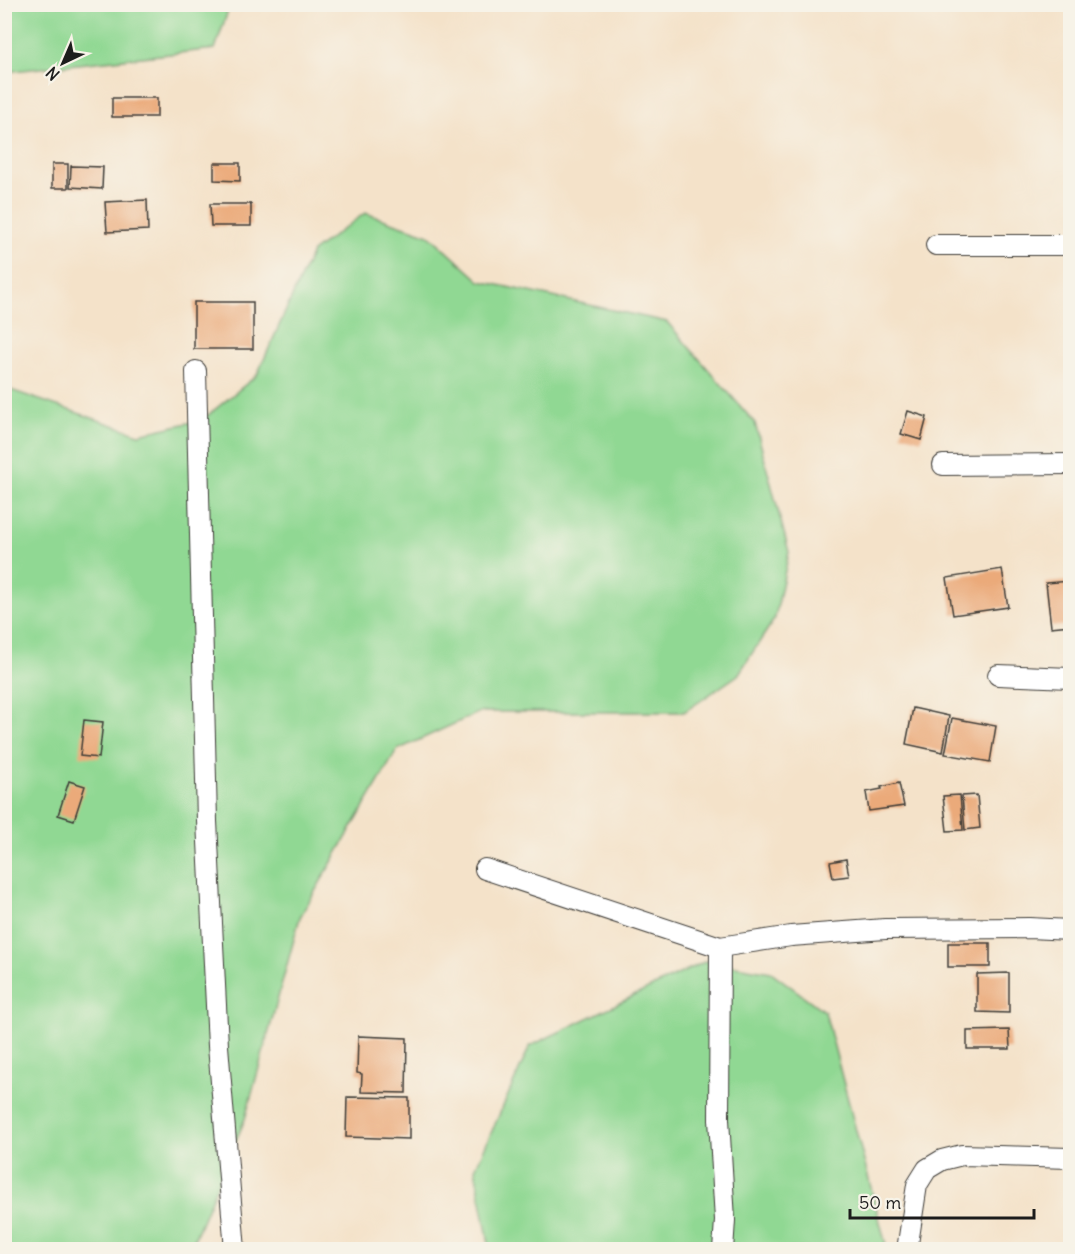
<svg xmlns="http://www.w3.org/2000/svg" width="1075" height="1254" font-family="Delius,sans-serif">
<style>
.green{fill:#90d893;stroke:#567a58;stroke-width:1.5}
.building{fill:#ebaa7a}
.lines{fill:none;stroke-linecap:round;stroke-linejoin:round}
.minor-casing{stroke:#3c3a36;stroke-width:22}
.minor{stroke:#fff;stroke-width:20}
</style>
<rect width="100%" height="100%" fill="#f7f3e8"/>
<filter id="ink" filterUnits="userSpaceOnUse"><feTurbulence type="fractalNoise" baseFrequency=".0167" numOctaves="2"/><feDisplacementMap in="SourceGraphic" scale="12" xChannelSelector="R" yChannelSelector="G"/><feConvolveMatrix kernelMatrix="1 2 1 2 8 2 1 2 1" color-interpolation-filters="sRGB"/></filter>
<filter id="wash" filterUnits="userSpaceOnUse"><feTurbulence type="fractalNoise" baseFrequency=".008" numOctaves="4" result="noise"/><feDisplacementMap in="SourceGraphic" scale="24" xChannelSelector="R" yChannelSelector="G"/><feGaussianBlur stdDeviation="1.35" result="paint"/><feColorMatrix in="noise" values="0 0 0 0 0 0 0 0 0 0 0 0 0 0 0 0 0 1.4 0 .05"/><feComposite in="paint" operator="in"/></filter>
<g filter="url(#wash)">
<rect width="100%" height="100%" fill="#f4e2c9"/>
<g class="green">
<polygon points="4,5 5,4 230,5 215,49 5,72"/>
<polygon points="365,213 429,235 480,281 667,322 755,423 789,552 775,618 738,675 684,712 480,712 397,750 300,917 245,1119 193,1242 183,1250 5,1250 5,388 139,434 202,420 257,375 312,252"/>
<polygon points="706,961 771,972 825,1012 887,1249 490,1249 475,1169 530,1046"/>
</g>
<g id="blocks">
<g class="building">
<rect x="112" y="98" width="45" height="19"/>
<polygon points="214,163 240,163 240,181 214,180"/>
<rect x="52" y="164" width="16" height="24"/>
<polygon points="71,166 103,167 102,189 70,187"/>
<polygon points="147,200 148,230 107,232 105,202"/>
<polygon points="210,204 251,204 251,226 211,226"/>
<rect x="194" y="302" width="59" height="47"/>
<polygon points="908,411 927,417 921,440 901,434"/>
<polygon points="1002,569 1008,607 953,615 947,578"/>
<polygon points="1070,581 1070,625 1051,627 1046,583"/>
<polygon points="913,708 949,716 943,752 906,744"/>
<polygon points="952,718 996,726 990,762 945,754"/>
<polygon points="84,720 103,722 99,758 80,756"/>
<polygon points="69,781 85,786 74,820 58,815"/>
<polygon points="899,783 904,806 869,811 866,792 882,789 881,787"/>
<polygon points="960,795 963,830 947,831 943,796"/>
<polygon points="977,795 980,828 965,830 962,796"/>
<polygon points="846,859 849,876 833,878 830,862"/>
<rect x="948" y="943" width="42" height="24"/>
<polygon points="1009,973 1009,1013 977,1012 977,974"/>
<polygon points="1009,1030 1010,1049 967,1049 967,1031"/>
<polygon points="358,1036 407,1038 406,1093 361,1092 362,1074 357,1073"/>
<polygon points="347,1097 409,1098 409,1139 346,1137"/>
</g>
</g>
</g>
<g filter="url(#ink)">
<use href="#blocks" fill-opacity="0" stroke="#3c3a36" stroke-width="1.5"/>
<g class="lines">
<g class="minor-casing">
<g id="minor">
<polyline points="936,245 1070,245"/>
<polyline points="196,371 207,821 218,1046 235,1250"/>
<polyline points="943,465 1070,464"/>
<polyline points="998,675 1070,678"/>
<polyline points="485,869 720,947 791,936 885,929 1029,928 1070,930"/>
<polyline points="720,947 719,1119 725,1220 723,1250"/>
<polyline points="907,1250 917,1185 927,1169 942,1160 962,1155 1070,1158"/>
</g>
</g>
<use href="#minor" class="minor"/>
</g>
</g>
<rect width="1075" height="1254" fill="none" stroke="#f7f3e8" stroke-width="24"/>
<g transform="translate(63 63) rotate(224)" stroke="#f7f3e8" stroke-width="4.5" paint-order="stroke">
<path d="M0-4.5L10 22L0 15L-10 22Z" fill="#1c1c1c"/>
<text y="-9" font-size="16" font-weight="bold" text-anchor="middle" fill="#1c1c1c">N</text>
</g>
<path d="M850 1209v9h184v-9" fill="none" stroke="#1c1c1c" stroke-width="3"/>
<text x="859" y="1209" font-size="18" fill="#1c1c1c" stroke="#f7f3e8" stroke-width="4.5" paint-order="stroke">50 m</text>
</svg>
